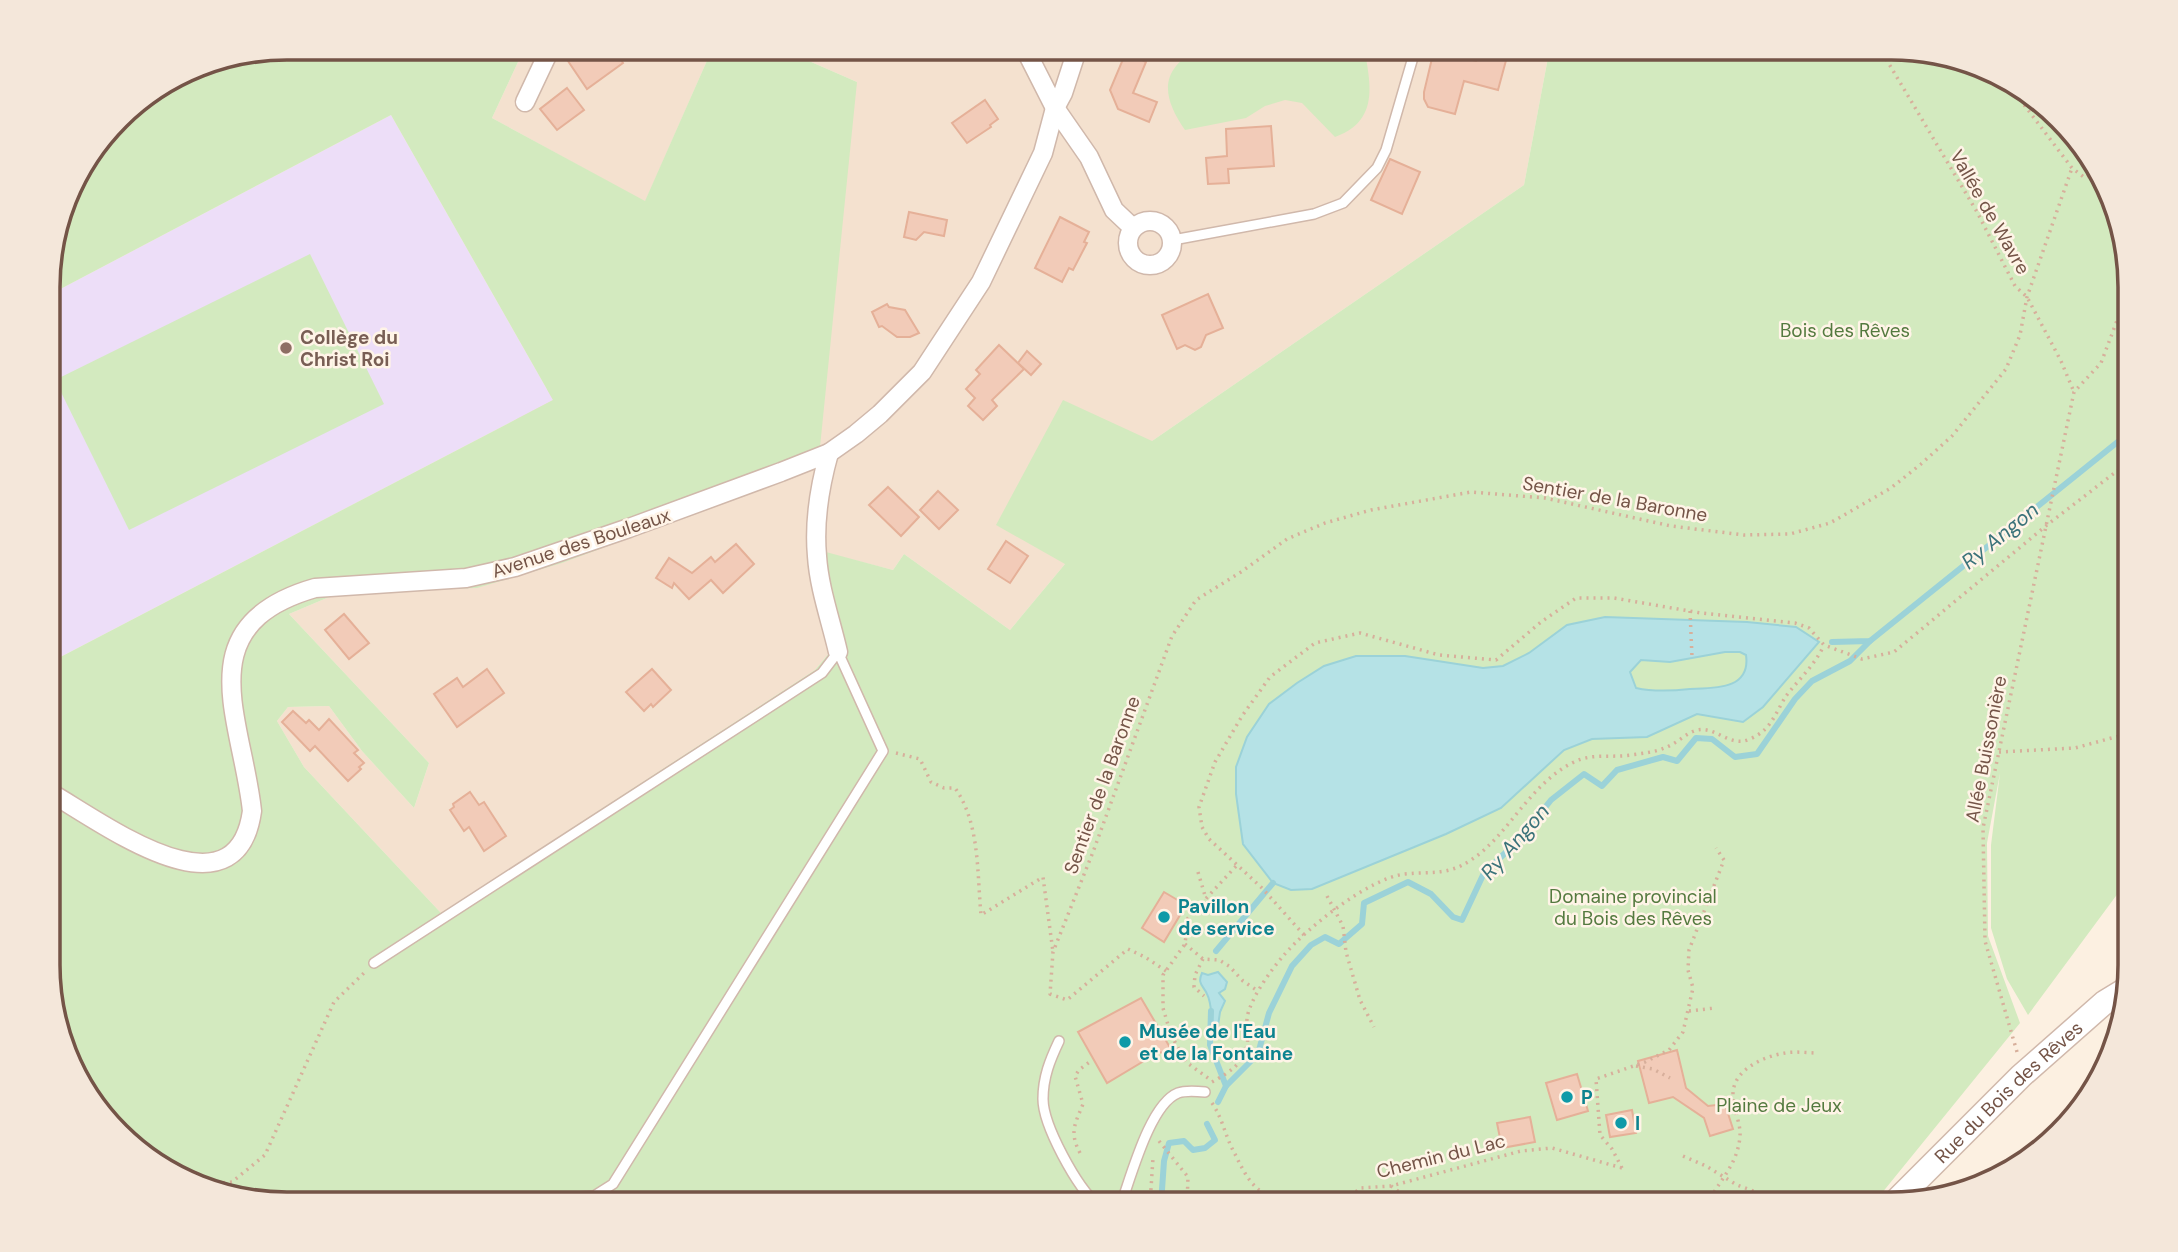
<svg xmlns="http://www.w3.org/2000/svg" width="2178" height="1252" font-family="'DM Sans',sans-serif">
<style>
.residential{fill:#f4e1cf}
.education{fill:#eddef8}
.green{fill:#d3eabf}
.water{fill:#b5e2e6;stroke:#9bd2d8;stroke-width:2;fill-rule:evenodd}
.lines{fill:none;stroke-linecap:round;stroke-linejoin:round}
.stream{stroke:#9bd2d8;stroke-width:6}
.building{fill:#f2cbb8;stroke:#e5b098;stroke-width:2}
.service-casing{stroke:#d0b8ab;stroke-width:12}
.minor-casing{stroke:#d0b8ab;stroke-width:21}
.tertiary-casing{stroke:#d0b8ab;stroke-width:26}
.path{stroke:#d7af9b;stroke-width:3.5;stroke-dasharray:2 5;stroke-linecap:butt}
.service{stroke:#fff;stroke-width:9}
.minor{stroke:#fff;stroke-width:18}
.tertiary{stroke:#fff;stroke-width:23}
.education-dot{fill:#8d6e63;stroke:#fff4e7;stroke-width:2.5}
.culture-dot{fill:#0f9aa8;stroke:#fff4e7;stroke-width:2.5}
.labels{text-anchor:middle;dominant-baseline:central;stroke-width:5;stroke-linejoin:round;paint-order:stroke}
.street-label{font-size:19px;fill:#745447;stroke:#fff4e7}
.park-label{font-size:19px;fill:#547a3f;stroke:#fff4e7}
.education-label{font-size:19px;font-weight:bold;fill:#785e54;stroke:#fff4e7;text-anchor:start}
.culture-label{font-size:19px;font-weight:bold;fill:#0d838f;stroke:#fff4e7;text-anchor:start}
.water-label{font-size:21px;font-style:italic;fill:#3b737a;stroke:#fff4e7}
.rim{fill:none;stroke:#745447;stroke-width:3.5}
</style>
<rect width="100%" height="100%" fill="#fcf0e1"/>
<g class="residential">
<polygon points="525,47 713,47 645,202 492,118"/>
<polygon points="777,47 1550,47 1524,185 1152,441 1065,564 1010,630 904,554 893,570 811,549 830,652 815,670 441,913 304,767 277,721 288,707 329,706 362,751 414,808 429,763 289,614 341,592 857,82"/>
</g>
<polygon class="education" points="391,115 553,400 49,663 49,295"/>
<g class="green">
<polygon points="286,47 525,47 492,118 645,201 713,47 777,47 857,82 820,447 815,469 562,563 477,588 341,592 289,614 429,763 414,808 362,751 329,706 288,707 277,721 304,767 441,913 815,670 830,652 811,548 893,570 904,554 1010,630 1065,564 996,525 1063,400 1152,441 1524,185 1550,47 1892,47 2011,79 2091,154 2130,270 2130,877 2028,1015 2007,979 1991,928 1991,845 2000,773 1987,843 1988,936 2020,1023 1873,1204 286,1205 167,1173 88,1099 49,997 49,663 553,400 391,115 49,295 49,255 72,180 128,107 195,65"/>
<path d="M1202 47H1364C1371 85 1379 121 1335 137L1302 103 1285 100 1265 106 1246 118 1185 130C1160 94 1160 68 1202 47Z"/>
<polygon points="310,254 384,404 129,530 55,380"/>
</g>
<g class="water">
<path d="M1605 617 1747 622 1796 627 1819 642 1763 707 1743 722 1697 714 1647 737 1592 739 1564 750 1501 808 1446 834 1312 889 1291 890 1273 883 1243 844 1236 794V767L1247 737 1269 704 1297 683 1324 666 1356 656H1405L1483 668 1503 666 1529 653 1567 625ZM1725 652H1740L1746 655C1751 690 1714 688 1690 689 1672 691 1654 692 1636 688L1630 672 1641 660 1670 662Z"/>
<path d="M1218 972 1227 982 1225 989 1219 993 1225 1001 1220 1012 1217 1033 1215 1035C1210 1022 1213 1005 1207 994 1203 985 1197 984 1202 973L1208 975Z"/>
</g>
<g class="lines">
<g class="stream">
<polyline points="1832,642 1870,641 2130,432"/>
<polyline points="1216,951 1273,883"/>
<polyline points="1211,1011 1210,1045 1226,1086 1218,1102"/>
<polyline points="1226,1086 1258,1054 1269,1013 1292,966 1311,945 1325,937 1339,944 1362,924 1364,903 1408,882 1431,894 1453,917 1462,920 1484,873 1520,839 1551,800 1584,774 1602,786 1617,770 1663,757 1677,761 1696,738 1712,739 1735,757 1757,754 1795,699 1812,681 1850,661 1870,641"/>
<polyline points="1161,1204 1164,1161 1169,1143 1184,1141 1193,1150 1205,1148 1215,1140 1207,1124"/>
</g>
</g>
<g class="building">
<polygon points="588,47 613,47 623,63 587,89 568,61"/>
<polygon points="1434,50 1476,61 1482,55 1487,56 1496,50 1508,53 1498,90 1464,81 1455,114 1428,107 1424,99 1424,92"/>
<polygon points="1126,52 1146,62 1133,93 1157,102 1149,122 1118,109 1110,90"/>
<polygon points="567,88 584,110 557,130 540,109"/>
<polygon points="985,100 998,119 990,125 991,127 967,143 952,123"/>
<polygon points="1271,126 1274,166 1228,169 1229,183 1208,184 1206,158 1227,156 1226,129"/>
<polygon points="1390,159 1420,172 1402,214 1371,200"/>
<polygon points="909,212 947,220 944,236 924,232 916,240 904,237"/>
<polygon points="1060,217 1089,232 1084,242 1087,243 1073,270 1069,268 1062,282 1035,268"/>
<polygon points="1208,294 1223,328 1206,335 1201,347 1195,350 1185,345 1177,349 1162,315"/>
<polygon points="887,304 889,307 905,310 919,333 910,337 897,337 882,326 879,327 872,312"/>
<polygon points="999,345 1024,369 992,400 997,406 983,420 968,406 975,398 966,389 980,374 976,370"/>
<polygon points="1027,351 1041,364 1031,375 1018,363"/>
<polygon points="888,487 919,517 901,536 869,505"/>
<polygon points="938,491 958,510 939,529 920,510"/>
<polygon points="1006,541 1028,556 1010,583 988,569"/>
<polygon points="736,544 754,564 723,593 711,580 689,599 674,583 672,588 656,578 669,558 692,573 711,557 715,562"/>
<polygon points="344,614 369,643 349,659 325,630"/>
<polygon points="487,669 504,693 457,727 434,694 457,678 463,687"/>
<polygon points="652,669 671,690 653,707 651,704 644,711 626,692"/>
<polygon points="293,711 306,723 309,720 319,730 329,719 358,750 354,753 364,763 359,767 361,769 348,781 315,746 310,751 282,722"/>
<polygon points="470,792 479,805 484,802 506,836 484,851 469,827 464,831 450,810 454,807 453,804"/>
<polygon points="1164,892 1186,905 1164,942 1142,928"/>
<polygon points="1141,998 1175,1056 1159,1052 1107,1083 1078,1032"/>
<polygon points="1677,1050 1686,1088 1708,1106 1725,1104 1733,1129 1710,1136 1704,1118 1673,1097 1649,1103 1638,1061"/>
<polygon points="1577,1074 1588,1111 1557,1120 1546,1083"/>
<polygon points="1632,1110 1636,1133 1610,1137 1606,1115"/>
<polygon points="1530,1117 1535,1142 1502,1148 1497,1123"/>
</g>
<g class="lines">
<g class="service-casing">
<g id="service">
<polyline points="1173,240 1314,214 1343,203 1377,168 1386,150 1416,47"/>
<polyline points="374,963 822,673 838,652 883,751 613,1184 594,1196 521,1201"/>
<path d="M1059 1041C1050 1060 1043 1077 1043 1099 1043 1125 1077 1188 1098 1205"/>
<path d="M1121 1204C1131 1177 1150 1104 1178 1093 1186 1090 1196 1091 1205 1092"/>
</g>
</g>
<g class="minor-casing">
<g id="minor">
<polyline points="1024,47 1055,108 1089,157 1114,210 1133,228"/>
<polyline points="525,102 551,47"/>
<circle cx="1150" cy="243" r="22"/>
<path d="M829 453C820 485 814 523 817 556 819 588 831 621 838 652"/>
<path d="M49 792C99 820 236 925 252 811 242 718 186 625 315 588L466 578 515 567 629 528 781 472 829 453 856 434 880 414 922 372 981 282 1043 153 1055 108 1063 93 1078 47"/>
</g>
</g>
<g class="tertiary-casing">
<g id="tertiary">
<path id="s1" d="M1893 1204 2021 1076 2105 1002 2128 988"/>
</g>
</g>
<g class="path">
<polyline points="1879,47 1977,212 2015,286 2027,297 2061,361 2074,392"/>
<polyline points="2003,77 2072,168 2085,178 2097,172"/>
<polyline points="1690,611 1692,657"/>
<polyline points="1999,752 2075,748 2130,733"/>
<path d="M896 753 920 759 931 782 944 788H955C980 823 977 873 981 915L1043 877 1053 952"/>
<polyline points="1198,872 1206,899"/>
<polyline points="1327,896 1343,926 1346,952 1360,1000 1374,1027"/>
<polyline points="1304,935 1262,888 1209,839 1202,827 1199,807 1215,762 1242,716 1270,677 1315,643 1360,633 1439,655 1496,660 1541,622 1576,598 1614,598 1701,613 1795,623 1809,628 1824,645 1862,659 1894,652 2047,525 2130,461"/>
<polyline points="1185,944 1203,959 1219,960 1229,966 1243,981 1258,991"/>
<polyline points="1203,959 1195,975 1194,987 1204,996"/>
<polyline points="1166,971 1145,957 1128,949 1067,1000 1050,994 1053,952 1093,852 1172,636 1196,600 1241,572 1287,539 1325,523 1371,510 1471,492 1545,498 1671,526 1744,535 1790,534 1830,523 1891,488 1921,464 1952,436 2006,369 2020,335 2027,297 2072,168"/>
<polyline points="1689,1011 1715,1008"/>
<polyline points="2017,1052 1985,941 1983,828 2074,392 2101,363 2130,286"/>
<polyline points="1636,1066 1653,1069 1670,1078"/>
<polyline points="1208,1078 1186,1062 1171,1035 1163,1008 1163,975 1185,944 1188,918 1238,864"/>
<path d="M1212 1082C1228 1073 1243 1065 1247 1045 1249 1037 1246 1028 1247 1019 1249 1000 1271 970 1284 955 1307 928 1369 878 1405 874 1432 871 1447 876 1471 860 1509 835 1529 784 1574 762 1592 753 1611 758 1631 755 1645 753 1658 752 1671 745 1679 741 1686 734 1694 731 1712 724 1726 744 1744 741 1749 740 1759 735 1763 731 1773 723 1779 707 1786 696 1799 679 1815 665 1824 645"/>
<path d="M1212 1103C1223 1119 1225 1136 1234 1152 1240 1164 1247 1180 1258 1189 1270 1199 1324 1202 1343 1204L1360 1188 1391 1186 1521 1151 1552 1148 1622 1168"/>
<polyline points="1159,1141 1188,1177 1187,1204"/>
<path d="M1080 1153C1069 1132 1075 1124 1083 1104L1075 1076 1079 1070 1091 1061"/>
<polyline points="1683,1156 1706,1166 1737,1185 1789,1204"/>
<polyline points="1622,1168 1612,1149 1600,1135 1596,1079 1645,1062 1669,1050 1683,1032 1693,988 1688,970 1689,950 1724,860 1716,848"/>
<polyline points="209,1184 232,1182 265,1155 334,1002 365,972"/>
<polyline points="1391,1186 1416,1204"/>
<polyline points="1150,1204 1153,1158"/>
<polyline points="1257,1204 1259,1190"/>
<path d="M1707 1204C1719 1181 1738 1164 1740 1136 1741 1122 1732 1108 1733 1093 1734 1069 1765 1056 1785 1053 1796 1051 1808 1053 1818 1053"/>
</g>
<use href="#service" class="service"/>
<use href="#minor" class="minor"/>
<use href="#tertiary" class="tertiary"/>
</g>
<circle class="education-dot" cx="286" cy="348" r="7"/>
<g class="culture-dot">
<circle cx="1164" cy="917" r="7"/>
<circle cx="1125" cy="1042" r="7"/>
<circle cx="1567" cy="1097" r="7"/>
<circle cx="1621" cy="1123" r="7"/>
</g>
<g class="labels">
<g class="street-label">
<text transform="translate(1990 212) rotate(60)">Vallée de Wavre</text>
<text transform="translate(1615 499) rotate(10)">Sentier de la Baronne</text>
<text transform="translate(581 543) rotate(-18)">Avenue des Bouleaux</text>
<text transform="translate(1986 749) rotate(-79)">Allée Buissonière</text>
<text transform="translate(1102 785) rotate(-70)">Sentier de la Baronne</text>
<text stroke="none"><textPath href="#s1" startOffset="161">Rue du Bois des Rêves</textPath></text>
<text transform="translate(1441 1156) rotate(-14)">Chemin du Lac</text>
</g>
<g class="park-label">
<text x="1845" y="330">Bois des Rêves</text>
<text x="1633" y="896">Domaine provincial<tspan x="1633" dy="22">du Bois des Rêves</tspan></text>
<text x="1779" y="1105">Plaine de Jeux</text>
</g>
<g class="education-label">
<text x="300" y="337">Collège du<tspan x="300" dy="22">Christ Roi</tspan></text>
</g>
<g class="culture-label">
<text x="1178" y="906">Pavillon<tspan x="1178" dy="22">de service</tspan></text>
<text x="1139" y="1031">Musée de l'Eau<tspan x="1139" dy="22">et de la Fontaine</tspan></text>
<text x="1581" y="1097">P</text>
<text x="1635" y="1123">I</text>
</g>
<g class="water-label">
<text transform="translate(2000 536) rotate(-39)">Ry Angon</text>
<text transform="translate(1515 842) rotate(-49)">Ry Angon</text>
</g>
</g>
<path d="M0 0H2178V1252H0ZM287 60H1891A227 227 0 0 1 2118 287V965A227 227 0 0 1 1891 1192H287A227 227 0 0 1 60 965V287A227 227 0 0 1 287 60Z" fill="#f4e7da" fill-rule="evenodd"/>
<path class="rim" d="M287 60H1891A227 227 0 0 1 2118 287V965A227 227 0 0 1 1891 1192H287A227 227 0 0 1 60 965V287A227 227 0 0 1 287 60Z"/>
</svg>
